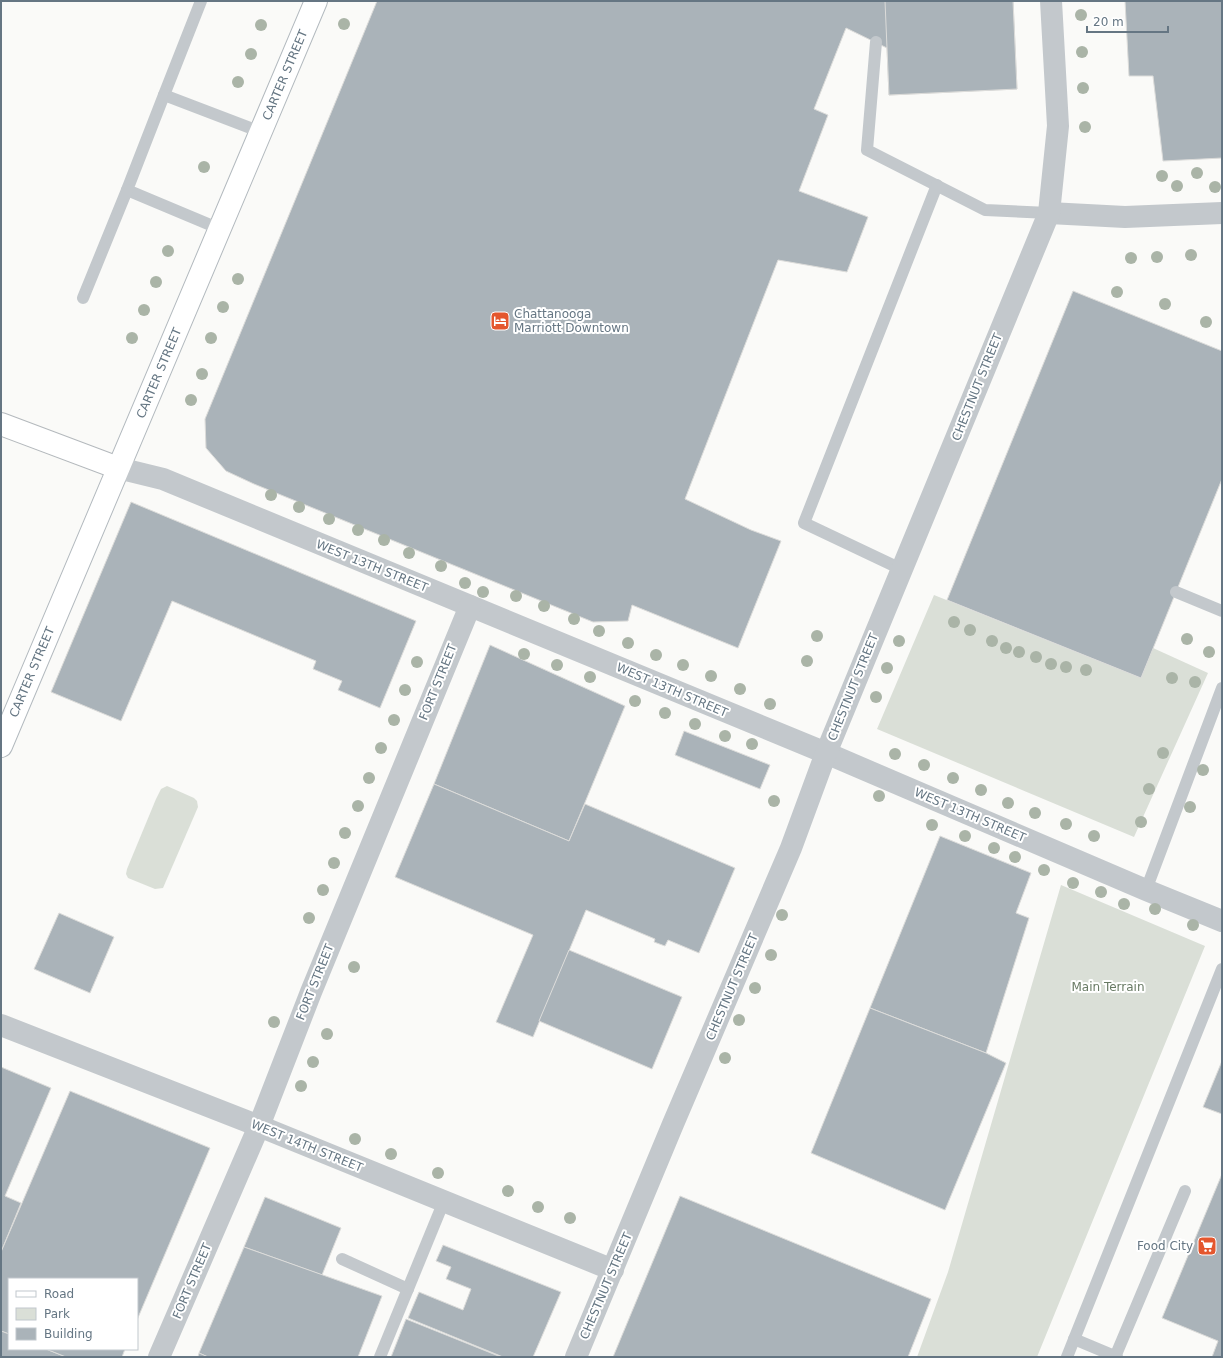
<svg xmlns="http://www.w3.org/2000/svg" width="1223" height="1358" font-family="'DejaVu Sans',sans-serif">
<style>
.green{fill:#dadfd7}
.building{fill:#aab3b9;stroke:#dcdcda}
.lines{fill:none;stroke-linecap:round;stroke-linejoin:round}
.secondary-casing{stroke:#b3babf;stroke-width:24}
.motorway-casing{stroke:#b4b9bd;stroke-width:24}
.service{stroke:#c3c8cc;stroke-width:12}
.minor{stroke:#c3c8cc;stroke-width:22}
.tertiary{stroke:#c3c8cc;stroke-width:22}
.secondary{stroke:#fff;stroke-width:22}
.motorway{stroke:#fff;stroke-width:22}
.tree{fill:#aab4a7}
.labels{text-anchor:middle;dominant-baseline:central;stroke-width:4;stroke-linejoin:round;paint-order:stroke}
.street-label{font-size:12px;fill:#657683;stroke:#fff}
.poi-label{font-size:12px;fill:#657683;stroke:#fff;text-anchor:start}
.park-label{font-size:12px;fill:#687a64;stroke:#fff}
</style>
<rect width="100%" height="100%" fill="#fafaf8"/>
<g class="green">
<polygon points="934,595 1141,678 1153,648 1208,673 1134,837 877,729"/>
<polygon points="167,786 194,798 197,801 198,807 163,888 155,889 128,878 126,874 127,869 156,799 161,789"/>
<polygon points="1061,885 1205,946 1037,1357 917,1357 948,1272"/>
</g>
<g class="building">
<polygon points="377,1 1013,1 1017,89 889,95 887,48 846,28 814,109 828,115 799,191 868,217 847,272 778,260 685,499 751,530 781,541 738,648 632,605 628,621 593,622 254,484 226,471 206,448 205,419"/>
<polygon points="885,1 1013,1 1017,89 889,95"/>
<polygon points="1125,1 1222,1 1222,158 1163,161 1153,76 1129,76"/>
<polygon points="1073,291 1222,351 1222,479 1141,678 947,600"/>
<polygon points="131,502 416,621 380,708 338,690 342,681 313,669 316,661 172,601 121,721 51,692"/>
<polygon points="490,645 625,706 569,841 434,784"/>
<polygon points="684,731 770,765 760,789 675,755"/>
<polygon points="434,784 569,841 585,804 735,868 699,953 668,940 665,946 654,942 655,939 586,910 533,1037 496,1022 533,935 395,877"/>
<polygon points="940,836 1031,873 1016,913 1029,918 986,1053 870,1008"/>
<polygon points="59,913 114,937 90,993 34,969"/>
<polygon points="569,950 682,997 652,1069 539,1021"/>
<polygon points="870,1008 986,1053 1006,1063 945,1210 811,1153"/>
<polygon points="1222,1061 1222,1114 1203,1107"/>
<polygon points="1,1067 51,1088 5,1196 21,1203 1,1252"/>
<polygon points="70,1091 210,1148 137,1320 137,1279 9,1279 9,1334 1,1331 1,1252"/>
<polygon points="1222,1174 1222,1357 1212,1357 1218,1341 1162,1318"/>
<polygon points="680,1196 931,1299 908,1357 613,1357"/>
<polygon points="265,1197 341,1228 322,1275 244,1247"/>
<polygon points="443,1245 561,1292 533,1357 503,1357 408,1318 419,1292 463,1310 471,1289 446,1279 451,1267 436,1261"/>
<polygon points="244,1247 382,1296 358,1357 208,1357 199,1353"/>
<polygon points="406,1319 501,1357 391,1357"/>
<polygon points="1,1331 9,1334 9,1349 46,1349 66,1357 1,1357"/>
<polygon points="46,1349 125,1349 122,1357 66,1357"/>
<polygon points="199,1353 208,1357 198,1357"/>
</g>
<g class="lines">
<g class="secondary-casing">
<polyline id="secondary" points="1,746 316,1"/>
</g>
<g class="motorway-casing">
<polyline id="motorway" points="1,424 118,468"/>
</g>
<g class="service">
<polyline points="876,42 867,150 985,210 1049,213"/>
<polyline points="164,95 201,1"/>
<polyline points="220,229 127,190 164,95 261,132"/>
<polyline points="83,298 127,190"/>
<polyline points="901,569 804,523 937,185"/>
<polyline points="1176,592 1222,611"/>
<polyline points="1146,890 1222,688"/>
<polyline points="342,1259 408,1289"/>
<polyline points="1074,1339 1117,1357"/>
<polyline points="380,1357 444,1201"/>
<polyline points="1067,1357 1222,969"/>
<polyline points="1115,1357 1185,1191"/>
</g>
<g class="minor">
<polyline points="118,468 163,479 826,753 1146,890 1222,921"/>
<polyline points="1,1025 259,1126 613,1270"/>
<polyline points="159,1357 259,1126 311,992 470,606"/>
</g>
<g class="tertiary">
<polyline points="1049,213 1125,217 1222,213"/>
<polyline points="576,1357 673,1124 791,848 826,753 1049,213 1058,126 1051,1"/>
</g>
<use href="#secondary" class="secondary"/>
<use href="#motorway" class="motorway"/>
</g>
<g class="tree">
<circle cx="1081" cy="15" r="6"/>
<circle cx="344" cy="24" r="6"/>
<circle cx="261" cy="25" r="6"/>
<circle cx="1082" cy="52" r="6"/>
<circle cx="251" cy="54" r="6"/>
<circle cx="238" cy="82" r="6"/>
<circle cx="1083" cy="88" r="6"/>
<circle cx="1085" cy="127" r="6"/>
<circle cx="204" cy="167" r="6"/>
<circle cx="1197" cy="173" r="6"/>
<circle cx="1162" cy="176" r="6"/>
<circle cx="1177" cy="186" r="6"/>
<circle cx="1215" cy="187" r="6"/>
<circle cx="168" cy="251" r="6"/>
<circle cx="1191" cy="255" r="6"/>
<circle cx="1157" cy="257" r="6"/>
<circle cx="1131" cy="258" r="6"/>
<circle cx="238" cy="279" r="6"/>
<circle cx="156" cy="282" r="6"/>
<circle cx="1117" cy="292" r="6"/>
<circle cx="1165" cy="304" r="6"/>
<circle cx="223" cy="307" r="6"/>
<circle cx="144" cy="310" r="6"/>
<circle cx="1206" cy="322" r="6"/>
<circle cx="132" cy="338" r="6"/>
<circle cx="211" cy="338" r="6"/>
<circle cx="202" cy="374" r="6"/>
<circle cx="191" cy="400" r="6"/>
<circle cx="271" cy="495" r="6"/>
<circle cx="299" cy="507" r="6"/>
<circle cx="329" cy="519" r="6"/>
<circle cx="358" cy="530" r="6"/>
<circle cx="384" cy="540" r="6"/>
<circle cx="409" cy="553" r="6"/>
<circle cx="441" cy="566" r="6"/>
<circle cx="465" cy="583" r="6"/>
<circle cx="483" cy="592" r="6"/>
<circle cx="516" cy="596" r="6"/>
<circle cx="544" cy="606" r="6"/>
<circle cx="574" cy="619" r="6"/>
<circle cx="954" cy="622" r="6"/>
<circle cx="970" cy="630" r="6"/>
<circle cx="599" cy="631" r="6"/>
<circle cx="817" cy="636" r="6"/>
<circle cx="1187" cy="639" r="6"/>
<circle cx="899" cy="641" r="6"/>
<circle cx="992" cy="641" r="6"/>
<circle cx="628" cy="643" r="6"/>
<circle cx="1006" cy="648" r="6"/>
<circle cx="1019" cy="652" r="6"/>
<circle cx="1209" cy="652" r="6"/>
<circle cx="524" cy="654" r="6"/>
<circle cx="656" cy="655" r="6"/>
<circle cx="1036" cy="657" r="6"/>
<circle cx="807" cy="661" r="6"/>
<circle cx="417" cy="662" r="6"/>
<circle cx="1051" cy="664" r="6"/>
<circle cx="557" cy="665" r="6"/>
<circle cx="683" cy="665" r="6"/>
<circle cx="1066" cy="667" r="6"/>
<circle cx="887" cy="668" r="6"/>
<circle cx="1086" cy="670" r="6"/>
<circle cx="711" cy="676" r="6"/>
<circle cx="590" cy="677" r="6"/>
<circle cx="1172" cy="678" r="6"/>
<circle cx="1195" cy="682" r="6"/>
<circle cx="740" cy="689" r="6"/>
<circle cx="405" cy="690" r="6"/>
<circle cx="876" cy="697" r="6"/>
<circle cx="635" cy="701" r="6"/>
<circle cx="770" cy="704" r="6"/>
<circle cx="665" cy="713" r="6"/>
<circle cx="394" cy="720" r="6"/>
<circle cx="695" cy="724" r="6"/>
<circle cx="725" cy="736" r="6"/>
<circle cx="752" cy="744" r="6"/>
<circle cx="381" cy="748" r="6"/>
<circle cx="1163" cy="753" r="6"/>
<circle cx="895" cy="754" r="6"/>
<circle cx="924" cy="765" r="6"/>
<circle cx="1203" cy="770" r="6"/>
<circle cx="369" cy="778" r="6"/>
<circle cx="953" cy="778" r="6"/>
<circle cx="1149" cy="789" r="6"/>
<circle cx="981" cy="790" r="6"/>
<circle cx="879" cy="796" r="6"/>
<circle cx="774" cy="801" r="6"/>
<circle cx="1008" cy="803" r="6"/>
<circle cx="358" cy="806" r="6"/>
<circle cx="1190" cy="807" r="6"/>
<circle cx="1035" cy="813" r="6"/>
<circle cx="1141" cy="822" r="6"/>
<circle cx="1066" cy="824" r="6"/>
<circle cx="932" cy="825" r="6"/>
<circle cx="345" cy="833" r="6"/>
<circle cx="965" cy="836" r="6"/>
<circle cx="1094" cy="836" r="6"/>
<circle cx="994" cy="848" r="6"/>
<circle cx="1015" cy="857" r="6"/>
<circle cx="334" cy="863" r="6"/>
<circle cx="1044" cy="870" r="6"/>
<circle cx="1073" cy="883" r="6"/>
<circle cx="323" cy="890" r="6"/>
<circle cx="1101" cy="892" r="6"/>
<circle cx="1124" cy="904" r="6"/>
<circle cx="1155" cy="909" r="6"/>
<circle cx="782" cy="915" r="6"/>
<circle cx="309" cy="918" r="6"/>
<circle cx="1193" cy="925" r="6"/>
<circle cx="771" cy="955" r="6"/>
<circle cx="354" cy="967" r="6"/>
<circle cx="755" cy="988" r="6"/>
<circle cx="739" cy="1020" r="6"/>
<circle cx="274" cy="1022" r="6"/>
<circle cx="327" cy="1034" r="6"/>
<circle cx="725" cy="1058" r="6"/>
<circle cx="313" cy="1062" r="6"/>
<circle cx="301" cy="1086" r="6"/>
<circle cx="355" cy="1139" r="6"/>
<circle cx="391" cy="1154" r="6"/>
<circle cx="438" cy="1173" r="6"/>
<circle cx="508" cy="1191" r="6"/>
<circle cx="538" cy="1207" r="6"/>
<circle cx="570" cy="1218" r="6"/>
</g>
<defs>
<g id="hotel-square" transform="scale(1)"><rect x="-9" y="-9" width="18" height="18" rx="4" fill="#e4572e" stroke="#fff"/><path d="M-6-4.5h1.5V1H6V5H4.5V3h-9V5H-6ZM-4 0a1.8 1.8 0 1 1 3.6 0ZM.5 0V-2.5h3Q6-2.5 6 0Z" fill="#fff"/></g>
<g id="supermarket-square" transform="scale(1)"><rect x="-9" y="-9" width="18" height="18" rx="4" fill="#e4572e" stroke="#fff"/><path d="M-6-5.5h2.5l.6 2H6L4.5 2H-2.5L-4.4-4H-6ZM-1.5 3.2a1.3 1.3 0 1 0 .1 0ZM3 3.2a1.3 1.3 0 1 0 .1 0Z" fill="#fff"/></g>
</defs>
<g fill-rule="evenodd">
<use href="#hotel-square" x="500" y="321"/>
<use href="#supermarket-square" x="1207" y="1246"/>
</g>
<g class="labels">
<g class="street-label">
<text transform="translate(285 75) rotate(-67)">CARTER STREET</text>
<text transform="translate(159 373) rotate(-67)">CARTER STREET</text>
<text transform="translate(977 387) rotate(-68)">CHESTNUT STREET</text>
<text transform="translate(372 566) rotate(22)">WEST 13TH STREET</text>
<text transform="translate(32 672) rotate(-67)">CARTER STREET</text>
<text transform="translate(438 682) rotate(-68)">FORT STREET</text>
<text transform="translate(853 687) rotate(-68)">CHESTNUT STREET</text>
<text transform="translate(672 690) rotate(23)">WEST 13TH STREET</text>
<text transform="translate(970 815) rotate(23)">WEST 13TH STREET</text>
<text transform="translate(315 982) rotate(-68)">FORT STREET</text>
<text transform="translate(732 987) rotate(-67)">CHESTNUT STREET</text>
<text transform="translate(307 1146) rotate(22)">WEST 14TH STREET</text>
<text transform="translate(192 1281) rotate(-67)">FORT STREET</text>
<text transform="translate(606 1286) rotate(-67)">CHESTNUT STREET</text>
</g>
<g class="poi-label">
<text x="514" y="314">Chattanooga<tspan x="514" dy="14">Marriott Downtown</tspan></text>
<text x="1193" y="1246" text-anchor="end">Food City</text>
</g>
<g class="park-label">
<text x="1108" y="987">Main Terrain</text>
</g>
</g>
<rect width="1223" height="1358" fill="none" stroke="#657683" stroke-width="4"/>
<rect x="8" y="1278" width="130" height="72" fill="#ffffff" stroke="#c1c8cd"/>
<rect x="16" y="1291" width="20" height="6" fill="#ffffff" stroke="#c1c8cd"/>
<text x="44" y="1298" font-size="12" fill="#657683">Road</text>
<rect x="16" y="1308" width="20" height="12" fill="#dadfd7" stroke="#c1c8cd"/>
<text x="44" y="1318" font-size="12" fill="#657683">Park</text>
<rect x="16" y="1328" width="20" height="12" fill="#aab3b9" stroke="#c1c8cd"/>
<text x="44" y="1338" font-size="12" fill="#657683">Building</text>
<path d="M1087 26v6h81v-6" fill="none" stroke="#657683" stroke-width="2"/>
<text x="1093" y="26" font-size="12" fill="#657683" stroke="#ffffff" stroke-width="3" paint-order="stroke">20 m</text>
</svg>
